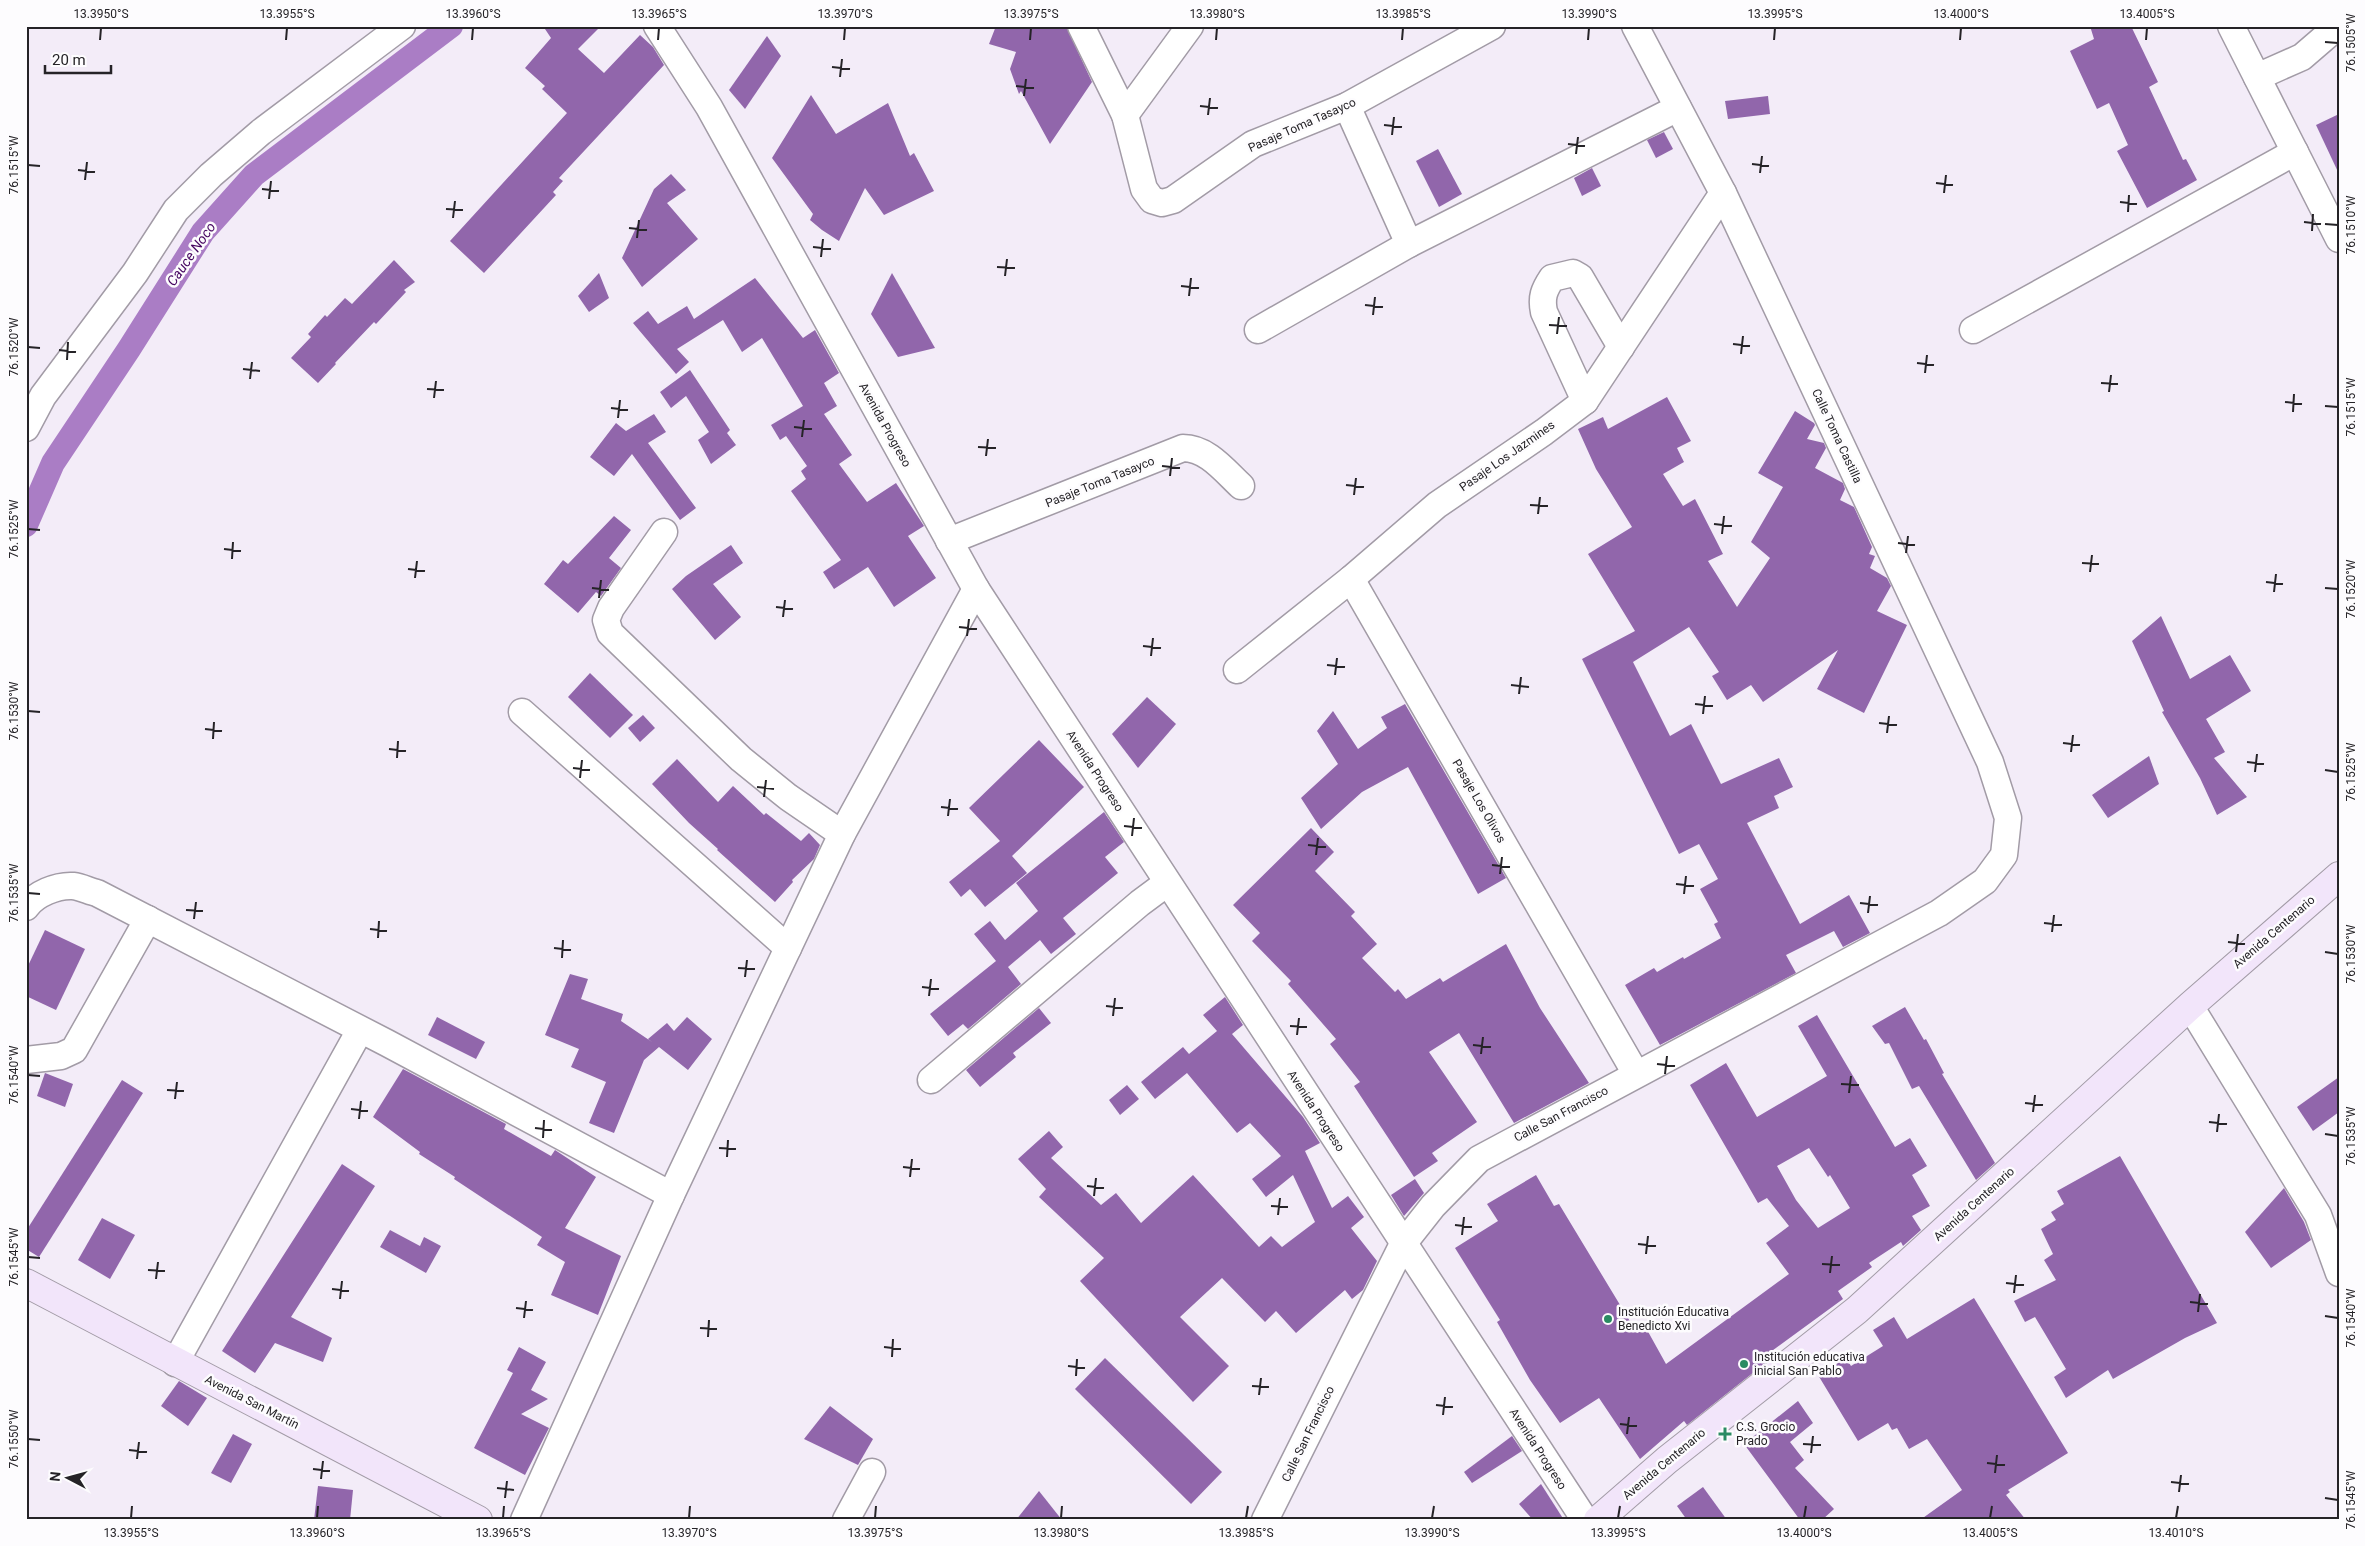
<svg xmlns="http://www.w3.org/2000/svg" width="2365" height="1546" font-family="Roboto,sans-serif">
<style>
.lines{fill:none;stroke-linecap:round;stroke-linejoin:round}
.canal{stroke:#aa7dc5;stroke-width:24}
.building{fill:#9166ab;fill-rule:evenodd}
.street-casing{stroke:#a29ba6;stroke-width:29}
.secondary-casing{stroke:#a29ba6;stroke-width:30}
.street{stroke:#fff;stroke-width:26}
.secondary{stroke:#f2e5fa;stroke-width:28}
.ticks{fill:none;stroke:#252327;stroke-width:2}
.poi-dot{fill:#2a8b63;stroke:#fdfcfe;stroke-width:2}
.labels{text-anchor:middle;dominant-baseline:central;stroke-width:5;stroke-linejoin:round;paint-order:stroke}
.street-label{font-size:12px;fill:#252327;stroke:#fdfcfe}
.poi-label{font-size:12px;fill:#252327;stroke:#fdfcfe;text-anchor:start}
.water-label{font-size:14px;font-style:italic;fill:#450560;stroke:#fdfcfe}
.neatline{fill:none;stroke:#252327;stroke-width:2}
.ticks-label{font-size:12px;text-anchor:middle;fill:#252327}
</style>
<rect width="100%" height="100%" fill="#f3ecf8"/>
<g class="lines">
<polyline class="canal" points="26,525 53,463 129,349 203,232 254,175 451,26"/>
</g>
<g class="building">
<polygon points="543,26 601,26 578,49 604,73 640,35 653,47 664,65 559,178 563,181 553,192 556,195 484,273 450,241 567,113 542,89 545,86 525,68 551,38"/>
<polygon points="996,26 1066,26 1092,82 1050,144 1021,91 1019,94 1010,69 1016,52 989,44"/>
<polygon points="2090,26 2131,26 2158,82 2149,87 2183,160 2186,159 2197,180 2147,208 2117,151 2128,145 2109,103 2097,109 2070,51 2094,39"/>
<polygon points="767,36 781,56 745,109 729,90"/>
<polygon points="811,95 836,134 888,103 910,156 914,153 934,191 884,215 865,188 839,241 822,230 810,220 813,214 772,158"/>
<polygon points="1768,96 1770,114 1728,119 1725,101"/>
<polygon points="2339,114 2339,174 2316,125"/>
<polygon points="1664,132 1673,149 1656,158 1647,140"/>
<polygon points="1438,149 1462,194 1439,207 1416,161"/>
<polygon points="1592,168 1601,186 1582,196 1574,178"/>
<polygon points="671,174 686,190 667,203 698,239 642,287 622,258 654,189"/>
<polygon points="394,260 415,282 404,290 406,292 376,324 374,322 335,363 336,364 318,383 291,358 311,337 308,334 325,315 327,317 345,298 352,304"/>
<polygon points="599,273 609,298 589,312 578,296"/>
<polygon points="892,273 935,348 898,357 871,314"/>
<polygon points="755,278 803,338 815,330 839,373 824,383 837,406 824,414 852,455 839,464 867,502 896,483 924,526 908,536 936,578 894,607 868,567 834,589 823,572 841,560 791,491 806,479 801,471 807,466 786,436 780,440 771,425 803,406 762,338 742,352 723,320 677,349 689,362 676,374 633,323 648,311 658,324 687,306 694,319"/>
<polygon points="690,370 730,430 727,433 736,445 711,464 698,440 709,432 686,396 671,408 660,392"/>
<polygon points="1667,397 1691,441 1677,448 1684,462 1663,474 1683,506 1695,499 1723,554 1708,561 1737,607 1770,558 1751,542 1783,487 1758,473 1795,411 1814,423 1815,425 1807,439 1824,443 1826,448 1815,468 1843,483 1845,489 1840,500 1854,507 1872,547 1869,554 1875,556 1870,568 1887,578 1891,586 1877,611 1907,625 1864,713 1817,689 1838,650 1763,702 1751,685 1727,700 1712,676 1719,672 1689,627 1633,662 1670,736 1691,724 1721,784 1779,758 1793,787 1774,796 1779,808 1747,823 1800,924 1849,895 1870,933 1843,947 1834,931 1786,955 1796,973 1660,1045 1625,985 1654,968 1657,972 1683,957 1684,959 1721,938 1714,924 1718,922 1700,889 1718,879 1699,844 1679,854 1582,659 1635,631 1588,554 1632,527 1596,469 1578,429 1603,417 1608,429"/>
<polygon points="654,414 666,432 648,443 696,508 680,520 632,454 614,476 590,457 616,423 626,431"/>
<polygon points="614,516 631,530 609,558 621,568 601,596 596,592 578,613 544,584 563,560 568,564"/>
<polygon points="731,545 743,563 713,584 741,617 715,640 672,589 686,576"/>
<polygon points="2161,616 2190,679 2230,655 2251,691 2206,719 2225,752 2214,758 2247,797 2217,815 2200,778 2162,712 2164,711 2132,641"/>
<polygon points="590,673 633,715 610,738 568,697"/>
<polygon points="1147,697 1176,724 1138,768 1112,734"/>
<polygon points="1405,704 1506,878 1478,894 1408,767 1362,792 1321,829 1301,798 1338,764 1317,731 1333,711 1358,749 1387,728 1381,717"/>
<polygon points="643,715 655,728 640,742 628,728"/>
<polygon points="1039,740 1084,787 1012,856 1027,873 985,907 970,889 961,897 949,882 1000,841 969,808"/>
<polygon points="2149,756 2159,784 2108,818 2092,795"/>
<polygon points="677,759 718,802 733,786 764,815 766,813 801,841 809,833 820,845 814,859 792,880 793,882 775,902 717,850 718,849 689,823 652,784"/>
<polygon points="1104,812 1124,842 1105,857 1118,873 1063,918 1076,934 1051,954 1040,940 1008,967 1021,984 968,1029 963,1024 948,1036 930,1014 996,961 974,934 990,921 1005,940 1038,911 1016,883"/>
<polygon points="1311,828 1334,852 1315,871 1355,912 1351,916 1377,944 1362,958 1395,992 1398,989 1406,999 1440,978 1443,982 1506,944 1540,1008 1589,1083 1514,1123 1459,1033 1429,1052 1477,1122 1432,1153 1438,1161 1414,1177 1354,1086 1360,1082 1330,1044 1336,1039 1288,984 1291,981 1252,941 1260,933 1233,905"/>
<polygon points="45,930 85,949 56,1010 26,996 26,970"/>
<polygon points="570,974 588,979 581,999 623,1014 621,1021 652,1042 648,1039 667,1023 674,1031 687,1017 712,1039 688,1070 659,1047 644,1060 614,1133 589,1123 606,1082 571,1067 579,1049 545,1035"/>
<polygon points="1225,997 1243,1025 1232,1034 1303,1117 1320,1143 1305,1151 1332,1208 1348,1196 1364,1217 1351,1228 1377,1261 1363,1290 1352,1299 1345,1290 1296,1333 1276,1311 1265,1322 1222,1278 1180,1317 1229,1366 1193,1402 1080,1281 1104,1258 1039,1197 1046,1189 1018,1159 1049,1131 1063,1147 1051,1158 1101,1205 1116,1193 1141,1223 1193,1175 1259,1247 1271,1236 1282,1247 1315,1222 1293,1175 1266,1197 1252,1179 1281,1156 1250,1123 1237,1133 1187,1073 1155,1099 1141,1082 1183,1047 1189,1054 1217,1031 1203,1015"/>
<polygon points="1905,1007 1924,1040 1926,1039 1944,1073 1942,1074 1995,1163 1976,1180 1919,1086 1912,1089 1889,1043 1885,1044 1872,1026"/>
<polygon points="1039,1008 1051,1023 1013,1053 1016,1057 980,1087 966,1070"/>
<path d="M1817 1015 1895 1147 1910 1138 1927 1166 1912 1175 1930 1206 1912 1216 1921 1230 1903 1246 1901 1242 1869 1263 1872 1267 1838 1291 1843 1299 1765 1356 1768 1361 1687 1425 1684 1421 1640 1459 1599 1398 1560 1423 1530 1380 1497 1322 1500 1320 1455 1248 1498 1221 1487 1204 1536 1175 1554 1206 1559 1204 1637 1333 1646 1328 1666 1364 1789 1274 1766 1243 1789 1226 1767 1198 1758 1203 1690 1085 1726 1063 1757 1117 1827 1076 1798 1026ZM1809 1148 1828 1177 1830 1175 1850 1208 1818 1228 1796 1200 1777 1166Z"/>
<polygon points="437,1017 485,1042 476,1059 428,1035"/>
<polygon points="403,1069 506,1124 504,1129 551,1156 555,1150 596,1177 565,1228 621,1256 598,1315 551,1295 565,1262 537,1245 542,1237 454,1179 455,1177 419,1154 420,1152 373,1117"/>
<polygon points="45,1073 73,1084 65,1107 37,1096"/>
<polygon points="2339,1077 2339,1112 2313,1131 2297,1107"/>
<polygon points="122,1080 143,1093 39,1257 26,1249 26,1231"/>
<polygon points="1127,1085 1139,1099 1120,1115 1109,1100"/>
<polygon points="2120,1156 2217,1323 2185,1338 2113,1379 2108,1370 2066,1398 2054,1377 2066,1369 2035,1317 2025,1322 2014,1301 2056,1280 2044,1260 2053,1254 2041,1229 2056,1220 2051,1212 2064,1204 2057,1191"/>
<polygon points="342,1164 375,1186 291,1317 332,1338 323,1362 275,1343 255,1373 222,1351"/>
<polygon points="1415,1179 1424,1193 1404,1216 1391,1195"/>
<polygon points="2284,1188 2304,1222 2311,1240 2271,1268 2245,1232"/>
<polygon points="102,1218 135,1235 110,1279 78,1260"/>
<polygon points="390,1230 420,1246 424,1237 441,1246 426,1273 380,1247"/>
<polygon points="1974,1298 2068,1453 2008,1490 2010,1492 2006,1495 2026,1520 1920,1520 1962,1490 1927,1439 1909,1449 1897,1428 1892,1430 1888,1423 1858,1441 1818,1375 1846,1358 1851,1366 1883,1346 1873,1330 1894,1317 1907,1339"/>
<polygon points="519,1347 546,1362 531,1390 548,1399 521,1414 549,1428 525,1475 474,1448 513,1373 507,1370"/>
<polygon points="1105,1358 1222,1472 1191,1504 1075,1389"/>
<polygon points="179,1381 207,1398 188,1426 161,1406"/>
<polygon points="1798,1401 1813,1423 1790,1442 1804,1460 1795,1468 1834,1509 1822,1520 1800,1520 1744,1444"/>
<polygon points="830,1406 873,1439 858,1465 804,1439"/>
<polygon points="233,1434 252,1444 231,1483 211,1473"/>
<polygon points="1512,1436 1522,1451 1472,1483 1464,1472"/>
<polygon points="1541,1484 1564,1520 1533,1520 1519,1504"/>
<polygon points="318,1486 353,1490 350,1520 314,1520"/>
<polygon points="1703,1487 1727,1520 1687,1520 1677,1506"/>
<polygon points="1039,1491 1062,1520 1016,1520"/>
</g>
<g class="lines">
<g class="street-casing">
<g id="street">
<polyline points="657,26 709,107 976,589 1585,1520"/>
<polyline points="1081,26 1125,115 1144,189 1152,200 1162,203 1173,200 1253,144 1347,106 1492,26"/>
<polyline points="2231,26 2339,239"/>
<polyline points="2257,77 2302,57 2338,26"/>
<polyline points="1347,106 1409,244"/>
<polyline points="1125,115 1190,26"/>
<polyline points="1258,330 1409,244 1678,108"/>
<polyline points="1973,330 2295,152"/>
<path d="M1585 401 1544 312C1541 297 1544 290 1552 278L1573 273 1580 277 1621 347"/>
<polyline points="26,428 43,396 135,273 176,210 211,175 261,132 402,26"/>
<polyline points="664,532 611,608 606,620 610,633 741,759 788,797 842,834"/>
<path d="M949 541 1183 448C1207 448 1224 470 1241 486"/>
<polyline points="1351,579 1636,1074"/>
<polyline points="1237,670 1351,579 1437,505 1544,432 1585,401 1723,193"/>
<polyline points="522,712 788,948"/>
<path d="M26 907C35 894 57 885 73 886 81 887 89 891 97 893L387 1043 671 1195"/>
<polyline points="2190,1006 2318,1215 2339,1273"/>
<polyline points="26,1060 61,1056 74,1050 148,919"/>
<polyline points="931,1080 1140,903 1167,883"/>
<polyline points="175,1363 360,1030"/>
<polyline points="524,1520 671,1195 842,834 976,589"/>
<polyline points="846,1520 872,1472"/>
<polyline points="1265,1520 1403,1244 1433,1206 1479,1159 1939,913 1985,881 2004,855 2008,818 1990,762 1723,193 1635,26"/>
</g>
</g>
<g class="secondary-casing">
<g id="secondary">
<polyline points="26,1283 478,1520"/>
<polyline points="1598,1520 1667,1460 1857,1310 2190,1006 2339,876"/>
</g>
</g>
<use href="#street" class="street"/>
<use href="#secondary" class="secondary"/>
</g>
<path class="ticks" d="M100 40 101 28M286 40 287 28M472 40 473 28M658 40 659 28M844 40 845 28M1030 40 1031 28M1216 40 1217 28M1402 40 1403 28M1588 40 1589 28M1774 40 1775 28M1960 40 1961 28M2146 40 2147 28M2325 42 2338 43M832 67 850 69M840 77 842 59M1016 86 1034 88M1024 96 1026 79M1200 106 1218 108M1208 115 1210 98M1384 125 1402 127M1392 135 1394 117M1568 144 1585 146M1576 154 1578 137M1752 164 1769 166M28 165 40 166M78 170 95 172M1760 173 1762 156M85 180 87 162M1936 183 1953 185M262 189 279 191M1944 193 1946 175M269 199 271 181M2120 202 2137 204M446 209 463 210M2128 212 2129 195M453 218 455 201M2304 222 2321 224M2325 224 2338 225M629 228 647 230M2312 231 2313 214M637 238 639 220M813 247 831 249M821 257 823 239M997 267 1015 268M1005 276 1007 259M1181 286 1199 288M1189 296 1191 278M1365 305 1383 307M1373 315 1375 297M1549 325 1567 326M1557 334 1559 317M1733 344 1750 346M28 347 40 348M59 350 76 352M1741 354 1743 336M67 360 68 342M1917 363 1934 365M243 369 260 371M1925 373 1927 355M250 379 252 362M2101 383 2118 384M427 389 444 390M2109 392 2111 375M434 398 436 381M2285 402 2302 404M2325 406 2338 407M611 408 628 410M2293 412 2294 394M618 418 620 400M794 427 812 429M802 437 804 420M978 447 996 448M986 456 988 439M1162 466 1180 468M1170 476 1172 458M1346 485 1364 487M1354 495 1356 478M1530 505 1548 506M1538 514 1540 497M1714 524 1732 526M28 529 40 530M1722 534 1724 516M1898 543 1915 545M224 549 241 551M1906 553 1908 536M232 559 233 542M2082 563 2099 564M408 569 425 571M2090 572 2092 555M415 578 417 561M2266 582 2283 584M592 588 609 590M2325 588 2338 589M2274 592 2276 574M599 598 601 580M776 607 793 609M783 617 785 600M959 627 977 629M967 636 969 619M1143 646 1161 648M1151 656 1153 638M1327 665 1345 667M1335 675 1337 658M1511 685 1529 687M1519 694 1521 677M1695 704 1713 706M28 711 40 712M1703 714 1705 696M1879 723 1897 725M205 729 222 731M1887 733 1889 716M213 739 214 722M2063 743 2080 745M389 749 406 751M2071 752 2073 735M397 758 398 741M2247 762 2264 764M573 768 590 770M2325 770 2338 772M2255 772 2257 754M580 778 582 760M757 787 774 789M764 797 766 780M941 807 958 809M948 816 950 799M1124 826 1142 828M1132 836 1134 818M1308 845 1326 847M1316 855 1318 838M1492 865 1510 867M1500 874 1502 857M1676 884 1694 886M28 893 40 894M1684 894 1686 876M1860 903 1878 905M186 910 203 911M1868 913 1870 896M194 919 196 902M2044 923 2062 925M370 929 387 931M2052 932 2054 915M378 938 379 921M2228 942 2245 944M554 948 571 950M2236 952 2238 934M2325 952 2338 954M562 958 563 940M738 968 755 969M745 977 747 960M922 987 939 989M929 996 931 979M1106 1006 1123 1008M1113 1016 1115 998M1290 1026 1307 1027M1297 1035 1299 1018M1473 1045 1491 1047M1481 1054 1483 1037M1657 1064 1675 1066M1665 1074 1667 1056M28 1075 40 1076M1841 1084 1859 1085M167 1090 184 1091M1849 1093 1851 1076M175 1099 177 1082M2025 1103 2043 1105M351 1109 368 1111M2033 1112 2035 1095M359 1119 361 1101M2209 1122 2227 1124M535 1128 552 1130M2217 1132 2219 1114M2325 1134 2338 1136M543 1138 544 1120M719 1148 736 1149M727 1157 728 1140M903 1167 920 1169M910 1177 912 1159M1087 1186 1104 1188M1094 1196 1096 1178M1271 1206 1288 1207M1278 1215 1280 1198M1455 1225 1472 1227M1462 1235 1464 1217M1638 1244 1656 1246M1646 1254 1648 1236M28 1257 40 1258M1822 1264 1840 1265M148 1270 165 1271M1830 1273 1832 1256M156 1279 158 1262M2006 1283 2024 1285M332 1289 349 1291M2014 1293 2016 1275M340 1299 342 1281M2190 1302 2208 1304M516 1308 533 1310M2198 1312 2200 1294M2325 1316 2338 1318M524 1318 526 1301M700 1328 717 1329M708 1337 709 1320M884 1347 901 1349M892 1357 893 1339M1068 1366 1085 1368M1076 1376 1077 1359M1252 1386 1269 1387M1259 1395 1261 1378M1436 1405 1453 1407M1443 1415 1445 1397M1620 1424 1637 1426M1627 1434 1629 1417M28 1439 40 1440M1803 1444 1821 1445M129 1450 147 1452M1811 1453 1813 1436M137 1459 139 1442M1987 1463 2005 1465M313 1469 330 1471M1995 1473 1997 1455M321 1479 323 1461M2171 1482 2189 1484M497 1488 514 1490M2179 1492 2181 1475M505 1498 507 1481M2325 1498 2338 1500M131 1518 132 1506M317 1518 318 1506M503 1518 504 1506M689 1518 690 1506M875 1518 876 1506M1061 1518 1062 1506M1246 1518 1248 1506M1432 1518 1434 1506M1618 1518 1620 1506M1804 1518 1806 1506M1990 1518 1992 1506M2176 1518 2178 1506"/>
<g class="poi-dot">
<circle cx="1608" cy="1319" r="5"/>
<circle cx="1744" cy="1364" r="5"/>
<path d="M1722.5 1426.5h5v5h5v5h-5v5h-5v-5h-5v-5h5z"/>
</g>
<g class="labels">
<g class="street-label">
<text transform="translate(1302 125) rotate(-24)">Pasaje Toma Tasayco</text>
<text transform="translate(885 425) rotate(61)">Avenida Progreso</text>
<text transform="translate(1837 436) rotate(65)">Calle Toma Castilla</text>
<text transform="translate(1507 456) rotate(-35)">Pasaje Los Jazmines</text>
<text transform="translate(1100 482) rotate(-22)">Pasaje Toma Tasayco</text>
<text transform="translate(1095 771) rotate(57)">Avenida Progreso</text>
<text transform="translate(1479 801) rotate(60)">Pasaje Los Olivos</text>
<text transform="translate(2274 932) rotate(-41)">Avenida Centenario</text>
<text transform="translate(1316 1111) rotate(57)">Avenida Progreso</text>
<text transform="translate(1561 1114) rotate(-28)">Calle San Francisco</text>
<text transform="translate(1974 1204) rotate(-42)">Avenida Centenario</text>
<text transform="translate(252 1402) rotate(27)">Avenida San Martín</text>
<text transform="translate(1308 1434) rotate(-64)">Calle San Francisco</text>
<text transform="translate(1538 1449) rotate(57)">Avenida Progreso</text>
<text transform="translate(1664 1464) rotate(-40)">Avenida Centenario</text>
</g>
<g class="poi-label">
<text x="1618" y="1312">Institución Educativa<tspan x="1618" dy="14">Benedicto Xvi</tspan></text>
<text x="1754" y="1357">Institución educativa<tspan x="1754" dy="14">inicial San Pablo</tspan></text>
<text x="1736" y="1427">C.S. Grocio<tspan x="1736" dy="14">Prado</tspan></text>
</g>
<g class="water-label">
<text transform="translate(191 254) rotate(-55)">Cauce Noco</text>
</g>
</g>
<rect width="2365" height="1546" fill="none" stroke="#fdfcfe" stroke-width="55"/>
<g transform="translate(68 1478) rotate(276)" stroke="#fdfcfe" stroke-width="4" paint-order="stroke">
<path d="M0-4L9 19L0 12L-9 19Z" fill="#252327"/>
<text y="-8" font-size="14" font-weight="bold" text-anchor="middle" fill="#252327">N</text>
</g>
<path d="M45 65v8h66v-8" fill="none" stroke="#252327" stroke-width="2.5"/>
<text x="52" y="65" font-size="15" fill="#252327" stroke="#fdfcfe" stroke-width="4" paint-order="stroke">20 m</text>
<rect x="28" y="28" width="2310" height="1490" class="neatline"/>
<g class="ticks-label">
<text x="101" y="18">13.3950°S</text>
<text x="287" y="18">13.3955°S</text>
<text x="473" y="18">13.3960°S</text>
<text x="659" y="18">13.3965°S</text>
<text x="845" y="18">13.3970°S</text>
<text x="1031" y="18">13.3975°S</text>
<text x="1217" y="18">13.3980°S</text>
<text x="1403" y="18">13.3985°S</text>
<text x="1589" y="18">13.3990°S</text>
<text x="1775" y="18">13.3995°S</text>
<text x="1961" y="18">13.4000°S</text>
<text x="2147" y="18">13.4005°S</text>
<text transform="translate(2351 43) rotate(-90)" y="4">76.1505°W</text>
<text transform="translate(14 165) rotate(-90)" y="4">76.1515°W</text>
<text transform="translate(2351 225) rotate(-90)" y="4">76.1510°W</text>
<text transform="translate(14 347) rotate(-90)" y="4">76.1520°W</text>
<text transform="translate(2351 407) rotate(-90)" y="4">76.1515°W</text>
<text transform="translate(14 529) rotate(-90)" y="4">76.1525°W</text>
<text transform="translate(2351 589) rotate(-90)" y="4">76.1520°W</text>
<text transform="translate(14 711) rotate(-90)" y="4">76.1530°W</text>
<text transform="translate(2351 772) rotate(-90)" y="4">76.1525°W</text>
<text transform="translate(14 893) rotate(-90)" y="4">76.1535°W</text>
<text transform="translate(2351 954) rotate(-90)" y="4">76.1530°W</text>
<text transform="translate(14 1075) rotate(-90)" y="4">76.1540°W</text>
<text transform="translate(2351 1136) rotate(-90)" y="4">76.1535°W</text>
<text transform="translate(14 1257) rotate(-90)" y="4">76.1545°W</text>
<text transform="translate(2351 1318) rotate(-90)" y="4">76.1540°W</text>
<text transform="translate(14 1439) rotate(-90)" y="4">76.1550°W</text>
<text transform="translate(2351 1500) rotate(-90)" y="4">76.1545°W</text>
<text x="131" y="1537">13.3955°S</text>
<text x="317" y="1537">13.3960°S</text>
<text x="503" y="1537">13.3965°S</text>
<text x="689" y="1537">13.3970°S</text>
<text x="875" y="1537">13.3975°S</text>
<text x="1061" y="1537">13.3980°S</text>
<text x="1246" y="1537">13.3985°S</text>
<text x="1432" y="1537">13.3990°S</text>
<text x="1618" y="1537">13.3995°S</text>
<text x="1804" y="1537">13.4000°S</text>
<text x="1990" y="1537">13.4005°S</text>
<text x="2176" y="1537">13.4010°S</text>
</g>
</svg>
